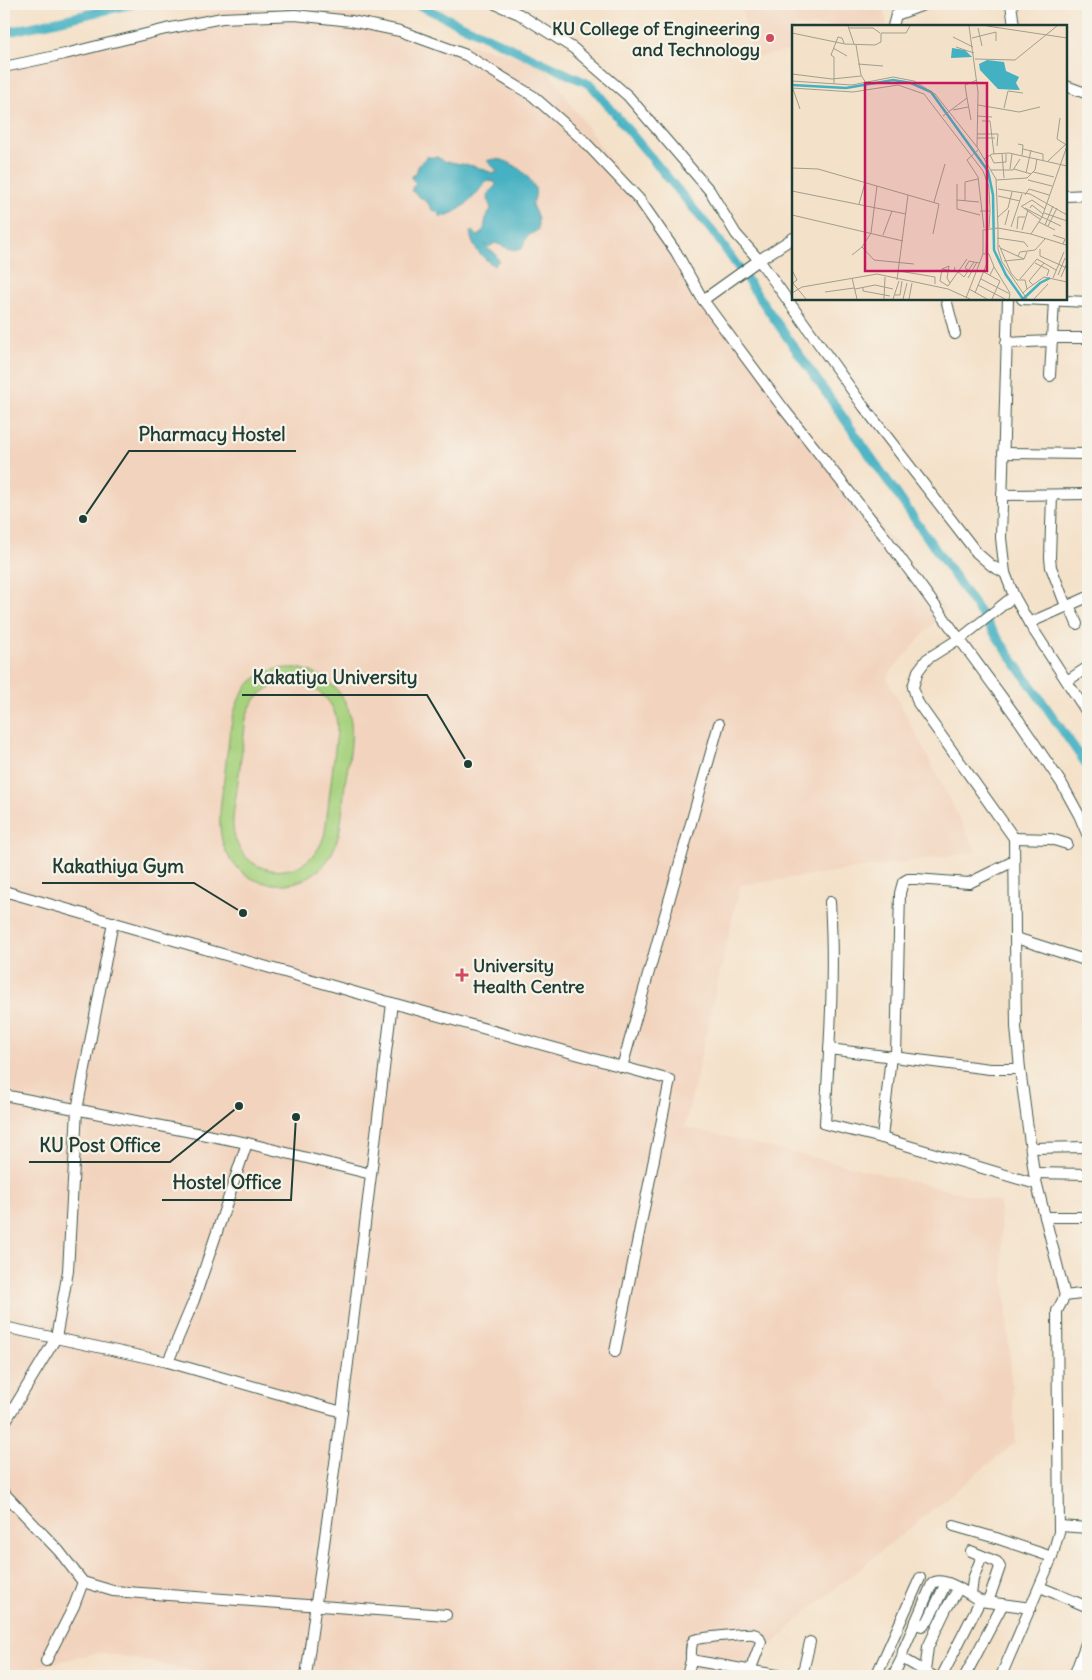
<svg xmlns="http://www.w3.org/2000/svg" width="1092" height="1680" font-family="Delius,sans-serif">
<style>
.built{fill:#f2d4be}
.green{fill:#a6d17d;stroke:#628758;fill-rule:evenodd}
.water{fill:#44b1c2;stroke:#32777b}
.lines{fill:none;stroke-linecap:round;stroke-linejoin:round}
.canal{stroke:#44b1c2;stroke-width:9}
.minor-casing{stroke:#3f564a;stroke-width:12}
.minor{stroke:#fff;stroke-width:10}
.poi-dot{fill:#d1495b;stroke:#f7f3e8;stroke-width:2}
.labels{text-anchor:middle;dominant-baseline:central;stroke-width:4.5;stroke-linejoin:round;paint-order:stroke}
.poi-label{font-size:18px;font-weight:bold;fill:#1f3d34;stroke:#f7f3e8;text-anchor:end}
.inset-river{fill:none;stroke:#44b1c2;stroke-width:2.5}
.inset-road{fill:none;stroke:#9f9f8d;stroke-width:1}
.view{fill:#c2185b;fill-opacity:0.15;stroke:#c2185b;stroke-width:2.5}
.inset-edge{fill:none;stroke:#1f3d34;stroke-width:2.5}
.leader{fill:none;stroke:#1f3d34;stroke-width:2}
.callout-dot{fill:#1f3d34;stroke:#f7f3e8;stroke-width:2}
.callout-label{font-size:19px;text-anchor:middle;font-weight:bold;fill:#1f3d34;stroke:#f7f3e8;stroke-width:4.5;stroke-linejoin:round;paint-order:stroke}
</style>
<rect width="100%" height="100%" fill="#f7f3e8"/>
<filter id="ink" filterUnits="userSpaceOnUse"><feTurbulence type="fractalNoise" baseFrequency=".02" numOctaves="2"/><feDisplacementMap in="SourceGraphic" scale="10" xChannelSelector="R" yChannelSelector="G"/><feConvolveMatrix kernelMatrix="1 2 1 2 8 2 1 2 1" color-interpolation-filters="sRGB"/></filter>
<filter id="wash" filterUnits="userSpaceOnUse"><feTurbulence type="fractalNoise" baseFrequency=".0096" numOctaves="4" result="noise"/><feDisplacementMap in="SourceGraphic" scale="20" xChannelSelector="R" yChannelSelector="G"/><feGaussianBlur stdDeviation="1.12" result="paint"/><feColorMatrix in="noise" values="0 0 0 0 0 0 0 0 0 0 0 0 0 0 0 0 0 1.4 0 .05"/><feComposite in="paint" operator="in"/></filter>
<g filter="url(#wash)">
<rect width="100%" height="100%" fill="#f4e1c9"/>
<g class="built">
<polygon points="249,4 302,4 542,62 713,309 946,609 886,677 977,852 740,885 685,1127 999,1202 1016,1442 804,1614 740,1676 220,1676 100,1652 4,1675 4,63"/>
<polygon points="741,4 883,4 887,26 793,26 793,50 752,58"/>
</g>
<path class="green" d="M297 668C325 673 349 694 351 723 353 743 348 764 345 784 341 818 343 859 308 877 298 883 287 885 275 884 262 884 250 879 241 871 210 845 221 806 225 771 231 723 231 665 297 668ZM292 682C319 684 339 705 337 732L325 832C315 879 250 885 235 838 230 823 235 805 237 789 240 766 243 742 246 719 251 697 269 683 292 682Z"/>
<path class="water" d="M426 157H437L444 161 474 166 493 173 498 172 487 161C503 153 527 172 534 186 537 191 535 200 532 205L538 218V230C525 238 528 234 522 249 511 252 505 246 495 243L489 247 484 244 489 250 494 252 499 261 494 266C481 256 472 249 470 232H474L477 236 480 235 484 229 486 217 491 209 487 195 496 185 495 182 486 181C475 197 462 212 441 217L439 213 431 209 428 203 413 192 412 188 416 183 412 179V176L416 174 418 166Z"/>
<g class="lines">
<g class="canal">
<polyline points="416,4 591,85 717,237 1088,767"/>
<polyline points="4,33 133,4"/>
</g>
</g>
</g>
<g filter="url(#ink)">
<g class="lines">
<g class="minor-casing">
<g id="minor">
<polyline points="495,4 519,14 573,48 628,96 710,191 736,234 759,260 864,407 977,553 992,566 1005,573"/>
<polyline points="1011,4 1014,26"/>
<polyline points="893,26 896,15 926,4"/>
<polyline points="4,67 65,54 166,29 222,18 295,15 351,21 400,31 466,55 533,96 582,139 639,199 676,252 703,300 783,408 885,537 1020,722 1062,784 1079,815 1088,836"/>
<polyline points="1066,86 1088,94"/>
<polyline points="1066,196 1088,195"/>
<polyline points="946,299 955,334"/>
<polyline points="1008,299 1001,538 1005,573 1014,596 1029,623 1088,714"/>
<polyline points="1022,299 1088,302"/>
<polyline points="703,300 759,260 793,238"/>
<polyline points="1052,338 1088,338"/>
<polyline points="1006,343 1051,341"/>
<polyline points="1050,376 1054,300"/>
<polyline points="1003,453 1088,454"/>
<polyline points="1002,495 1088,494"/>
<polyline points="1052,495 1050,558 1051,567 1066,606"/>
<polyline points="1014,596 965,635 927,659 918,671 913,687 918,703 1014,838 1016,1027 1020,1069 1034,1173 1065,1296"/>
<polyline points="1069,605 1077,624"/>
<polyline points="1029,623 1088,597"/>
<polyline points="1067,681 1088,667"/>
<polyline points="1014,838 1051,839 1067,844"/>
<polyline points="4,891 392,1003 670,1080 615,1352"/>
<path d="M830 902C835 976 829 1050 825 1124L882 1138 1036 1184"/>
<polyline points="1016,938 1088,961"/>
<polyline points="829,1049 990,1069 1020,1069"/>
<polyline points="896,1057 900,893 903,882 908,879 916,879 969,883 1014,861"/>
<polyline points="622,1067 719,724"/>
<polyline points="4,1095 247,1143 371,1174"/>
<polyline points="882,1138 891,1056"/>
<polyline points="1031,1148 1088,1147"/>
<polyline points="1034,1173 1088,1174"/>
<polyline points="1045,1217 1088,1217"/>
<polyline points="4,1327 168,1362 342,1412"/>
<polyline points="168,1362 194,1300 247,1143"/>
<polyline points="4,1424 56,1338 68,1271 77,1110 113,922"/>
<polyline points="4,1493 59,1551 83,1582 113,1591 446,1615"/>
<polyline points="954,1526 996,1538 1052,1557"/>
<polyline points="1060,1526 1088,1528"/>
<polyline points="971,1551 997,1562 1000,1567 988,1602"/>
<polyline points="1040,1587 1088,1607"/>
<polyline points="971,1595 973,1579 982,1556"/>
<polyline points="914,1624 922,1626 928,1621 946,1583"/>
<path d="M691 1660C691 1655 690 1644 694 1640 697 1638 747 1633 753 1634 758 1635 759 1637 761 1642L748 1676"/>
<polyline points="46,1661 74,1606 83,1582"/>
<polyline points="925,1672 928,1647 946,1609 959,1588"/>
<polyline points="306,1676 342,1412 392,1003"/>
<polyline points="687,1676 691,1660 783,1676"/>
<polyline points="802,1676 810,1642"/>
<polyline points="876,1676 920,1578"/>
<polyline points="893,1676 902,1658"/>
<path d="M933 1676 902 1658 903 1651 932 1584C942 1574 970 1595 980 1601"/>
<polyline points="942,1676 980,1601 1031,1608"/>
<polyline points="965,1676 1003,1604"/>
<polyline points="1001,1676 1052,1557 1059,1532 1057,1311 1065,1296 1088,1293"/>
<polyline points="1074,1676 1088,1638"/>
</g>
</g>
<use href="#minor" class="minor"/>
</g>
</g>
<g class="poi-dot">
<circle cx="770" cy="38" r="5"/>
<path d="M459.5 967.5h5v5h5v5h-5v5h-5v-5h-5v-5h5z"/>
</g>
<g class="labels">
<g class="poi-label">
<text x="760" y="28">KU College of Engineering<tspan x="760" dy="21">and Technology</tspan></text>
<text x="473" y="965" text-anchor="start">University<tspan x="473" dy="21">Health Centre</tspan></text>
</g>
</g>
<g transform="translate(792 25)">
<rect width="275" height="275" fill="#f4e1c9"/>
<path d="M160 23 173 25 180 32 159 33ZM195 35 212 37 214 46 227 52 224 58 228 65 206 64 188 45 187 39Z" fill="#44b1c2"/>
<path class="inset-river" d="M0 60 54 63 101 55 119 58 139 67 196 146 201 170 202 225 214 250 231 274 248 258 258 253"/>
<path class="inset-road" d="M56 1 62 19M195 1 275 13M57 3H81L88 8M186 3 190 21M0 8 53 19 83 20 89 17V8H114L118 1M161 12 181 22M180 13 204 7V16M64 20 69 50 74 58M164 22 182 28M41 23 55 31M183 34 223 35 265 1M66 39 91 41M0 49 40 54 69 51M0 56 60 60 101 52 122 56 143 69 185 122M42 59V32L39 30 46 12 50 13 52 18M0 63 61 67 106 60 132 69 191 146 197 162 198 186M1 64 8 84M175 73 179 95M186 80 227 87 248 82M212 83 216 66 231 68M161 85 176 82M151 91 175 73 173 60 185 55M185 91 200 92M268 93 265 114 273 119M190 96H198L202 129M185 109H206L205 121M185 113H203M226 119 231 120 230 131M231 124 251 129V135M186 125 175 135 186 152 192 203M210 129 212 153M198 130 202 138 214 137V129M192 134 200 129 217 128 275 141M256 136 274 119M0 143 26 144 147 179 141 209M218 144 220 129M222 144 239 149M199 145H221L228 134M241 147 262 152M234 148 239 125M204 155 235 153 243 145 245 134M236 155 260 161M165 159V184L188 190M206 164 238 169 275 190M0 166 114 189M233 170 237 164 257 170M206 171 228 176M165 175 187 177M173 176V157L186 154M142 177 153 139M67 179 73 158M229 181 249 195M230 181 240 175 253 184M233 183 250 192M238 183 240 180 251 189M188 186H198L197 203M252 188 275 196M0 190 111 216M206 192 216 183 220 167M250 192 269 201M247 197 263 205M213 200 217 185M253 200 261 181M256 201 265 183M219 202 230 169M225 204 226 192H233M230 205 236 185M239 209 274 220M91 210 100 186M261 210 273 214 271 219M205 213 232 217 236 222M207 220 219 248 225 255H233L235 264 231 268M70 222 82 235 122 239M208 223 232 234 235 227M248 224V231L275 243M191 229H197L202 242 198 250M194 229 195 202M60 230 70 222 79 208 85 161M226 231 228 227 243 225 253 214M212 236 232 234M243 238 257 245 255 251M202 242 218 268M150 244 157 241 155 253 158 258M0 245 5 255 1 258M107 246 143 252V259M165 246 172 252 182 237 188 238M178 246 173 243 177 236 182 237M192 247 208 256 200 274M266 250 273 233M269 252 275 238M60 253 65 274M176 253 185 237M261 253 272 227M189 254 218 269 217 274M228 254 245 234 264 245M105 255 116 170M0 257 14 274M186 260 213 274M241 260 237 256 252 238M156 261 148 256 150 244 162 246 163 242M156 261 175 234M71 262V266L98 271M63 264 83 260 101 264M177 264 195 274M235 264 252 252 275 257M33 267 62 263M0 268 10 262 85 249 156 264 178 274M183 268 195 238M103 270H108L110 256M174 273 191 229V205L206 203 204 154 185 122 186 67 177 1M92 274 93 252M101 274 107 256M111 274 115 258M117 274 120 258M235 274 210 237 206 224V203L239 209 250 192 275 121M242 274 256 259"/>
<path class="view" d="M73 58H195V246H73Z"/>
<rect width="275" height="275" class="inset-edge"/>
</g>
<path class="leader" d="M83 519L129 451H296M468 764L427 695H242M243 913L194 883H42M239 1106L170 1162H29M296 1117L291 1200H162"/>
<g class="callout-dot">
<circle cx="83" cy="519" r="5"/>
<circle cx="468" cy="764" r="5"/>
<circle cx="243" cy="913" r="5"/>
<circle cx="239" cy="1106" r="5"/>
<circle cx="296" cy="1117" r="5"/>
</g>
<g class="callout-label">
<text x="212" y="441">Pharmacy Hostel</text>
<text x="335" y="684">Kakatiya University</text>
<text x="118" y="873">Kakathiya Gym</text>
<text x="100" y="1152">KU Post Office</text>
<text x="227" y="1189">Hostel Office</text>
</g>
<rect width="1092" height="1680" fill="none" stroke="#f7f3e8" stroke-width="20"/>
</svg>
